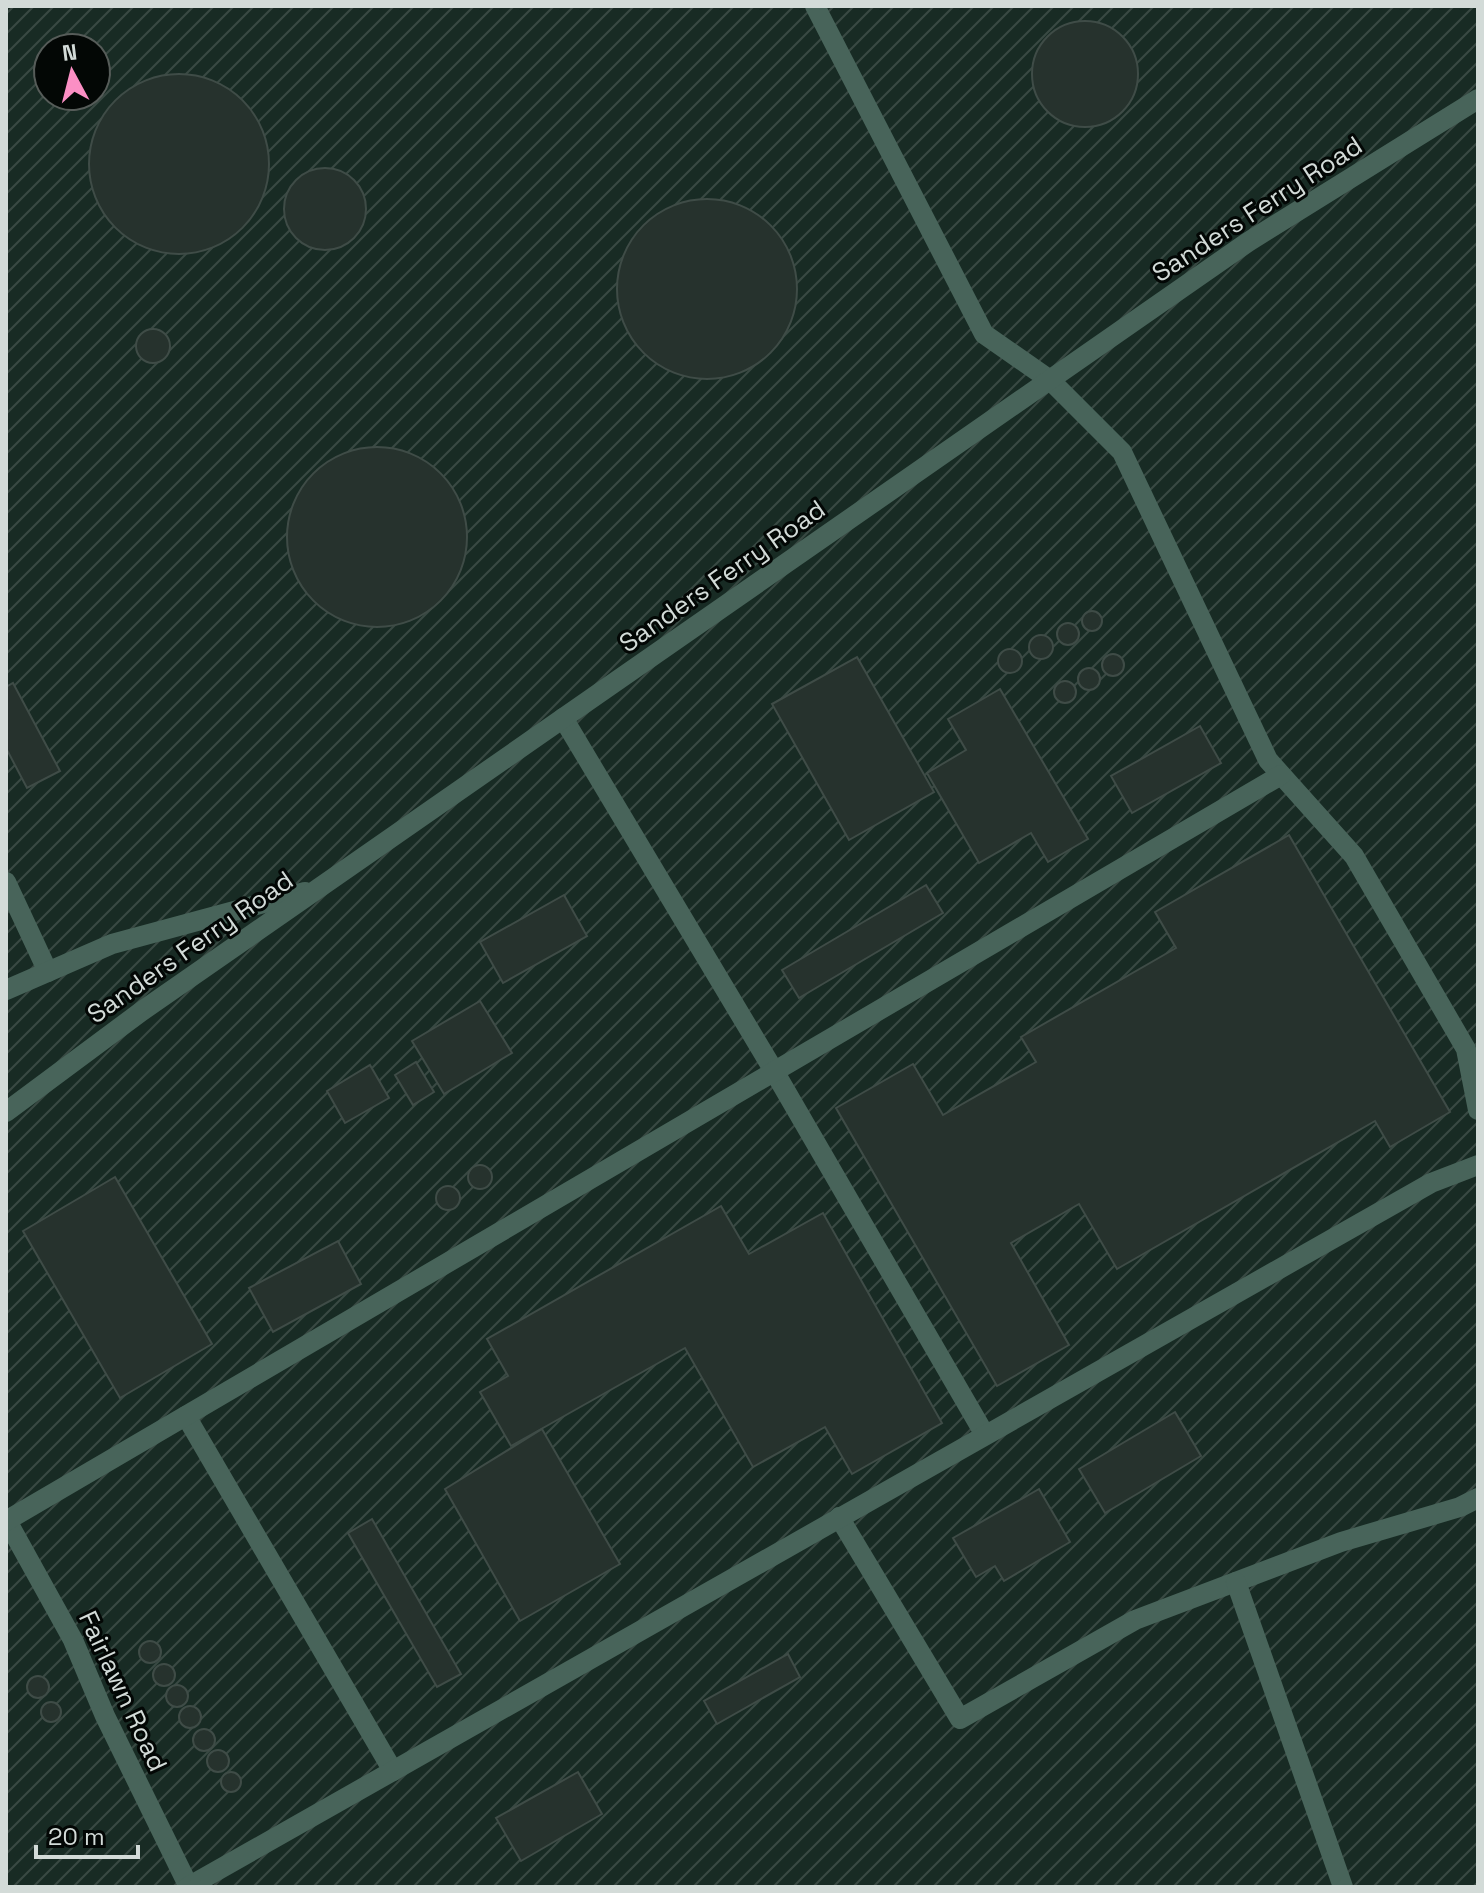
<svg xmlns="http://www.w3.org/2000/svg" width="1484" height="1893" font-family="'Space Grotesk',sans-serif">
<style>
.industrial{fill:url(#industrial-furrows);fill-rule:evenodd}
.building{fill:#26322d;stroke:#3f4c47;stroke-width:2}
.lines{fill:none;stroke-linecap:round;stroke-linejoin:round}
.minor{stroke:#48645a;stroke-width:20}
.labels{text-anchor:middle;dominant-baseline:central;stroke-width:6;stroke-linejoin:round;paint-order:stroke}
.street-label{font-size:26px;fill:#d3dbd8;stroke:#030705}
</style>
<defs>
<pattern id="industrial-furrows" width="10" height="10" patternUnits="userSpaceOnUse" patternTransform="scale(2)"><rect width="10" height="10" fill="#182b24"/><path d="M-1 1l2-2M0 10L10 0M9 11l2-2" fill="none" stroke="#394943"/></pattern>
</defs>
<rect width="100%" height="100%" fill="#121e19"/>
<path class="industrial" d="M6 6H1478V1887H6ZM48 48H96V96H48Z"/>
<g class="building">
<circle cx="1085" cy="74" r="53"/>
<circle cx="179" cy="164" r="90"/>
<circle cx="325" cy="209" r="41"/>
<circle cx="707" cy="289" r="90"/>
<circle cx="153" cy="346" r="17"/>
<circle cx="377" cy="537" r="90"/>
<circle cx="1092" cy="621" r="10"/>
<circle cx="1068" cy="634" r="11"/>
<circle cx="1041" cy="647" r="12"/>
<circle cx="1010" cy="661" r="12"/>
<circle cx="1113" cy="665" r="11"/>
<polygon points="857,657 934,792 849,840 772,704"/>
<circle cx="1089" cy="679" r="11"/>
<circle cx="1065" cy="692" r="11"/>
<polygon points="13,683 60,771 27,788 6,748 6,687"/>
<polygon points="1000,689 1088,839 1048,862 1031,833 979,863 927,773 966,750 948,719"/>
<polygon points="1200,726 1221,763 1132,813 1111,776"/>
<polygon points="1289,835 1450,1112 1390,1147 1375,1121 1117,1269 1079,1204 1011,1243 1069,1345 997,1386 836,1108 913,1064 943,1115 1036,1062 1021,1037 1176,948 1155,912"/>
<polygon points="926,885 943,913 799,998 782,970"/>
<polygon points="564,895 587,936 503,983 480,942"/>
<polygon points="480,1001 512,1053 444,1094 412,1041"/>
<polygon points="416,1062 434,1092 413,1105 395,1075"/>
<polygon points="370,1065 389,1098 345,1123 327,1091"/>
<circle cx="480" cy="1177" r="12"/>
<polygon points="115,1177 212,1344 120,1398 23,1231"/>
<circle cx="448" cy="1198" r="12"/>
<polygon points="721,1206 749,1254 823,1213 942,1423 852,1474 825,1427 753,1467 685,1348 511,1446 480,1392 508,1376 487,1339"/>
<polygon points="338,1241 361,1284 273,1332 249,1288"/>
<polygon points="1175,1412 1201,1456 1105,1513 1079,1469"/>
<polygon points="542,1429 620,1564 520,1621 445,1489"/>
<polygon points="1039,1489 1070,1542 1004,1581 995,1566 976,1577 953,1538"/>
<polygon points="372,1519 461,1674 437,1687 348,1533"/>
<circle cx="150" cy="1652" r="11"/>
<polygon points="788,1654 800,1677 717,1724 704,1701"/>
<circle cx="164" cy="1675" r="11"/>
<circle cx="38" cy="1687" r="11"/>
<circle cx="177" cy="1696" r="11"/>
<circle cx="51" cy="1712" r="10"/>
<circle cx="190" cy="1717" r="11"/>
<circle cx="204" cy="1740" r="11"/>
<circle cx="218" cy="1761" r="11"/>
<circle cx="231" cy="1782" r="10"/>
<polygon points="578,1772 602,1814 521,1861 496,1818"/>
</g>
<g class="lines">
<g class="minor">
<polyline points="815,6 984,334 1050,380 1122,452 1268,760 1354,856 1466,1049 1478,1110"/>
<polyline points="563,718 774,1071 985,1435"/>
<polyline points="6,882 48,972"/>
<polyline points="6,990 112,944 305,892"/>
<polyline points="6,1112 142,1011 1248,242 1478,99"/>
<polyline points="186,1416 393,1771"/>
<polyline points="839,1517 960,1719 1135,1620 1341,1542 1460,1507 1478,1498"/>
<polyline points="6,1519 73,1640 105,1716 189,1887"/>
<polyline points="6,1521 1281,775"/>
<polyline points="1236,1582 1343,1887"/>
<polyline points="188,1887 1431,1183 1478,1165"/>
</g>
</g>
<g class="labels">
<g class="street-label">
<text transform="translate(1257 209) rotate(-33)">Sanders Ferry Road</text>
<text transform="translate(722 576) rotate(-35)">Sanders Ferry Road</text>
<text transform="translate(190 947) rotate(-35)">Sanders Ferry Road</text>
<text transform="translate(123 1691) rotate(65)">Fairlawn Road</text>
</g>
</g>
<rect width="1484" height="1893" fill="none" stroke="#d3dbd8" stroke-width="16"/>
<g transform="translate(72 72) rotate(353)"><circle r="38" fill="#030705" stroke="#565c59" stroke-width="2"/>
<path d="M0-6L14 30L0 20L-14 30Z" fill="#fb8fc4"/>
<text y="-12" font-size="22" font-weight="bold" text-anchor="middle" fill="#d3dbd8">N</text>
</g>
<path d="M36 1845v12h102v-12" fill="none" stroke="#d3dbd8" stroke-width="4"/>
<text x="48" y="1845" font-size="24" fill="#d3dbd8" stroke="#030705" stroke-width="6" paint-order="stroke">20 m</text>
</svg>
